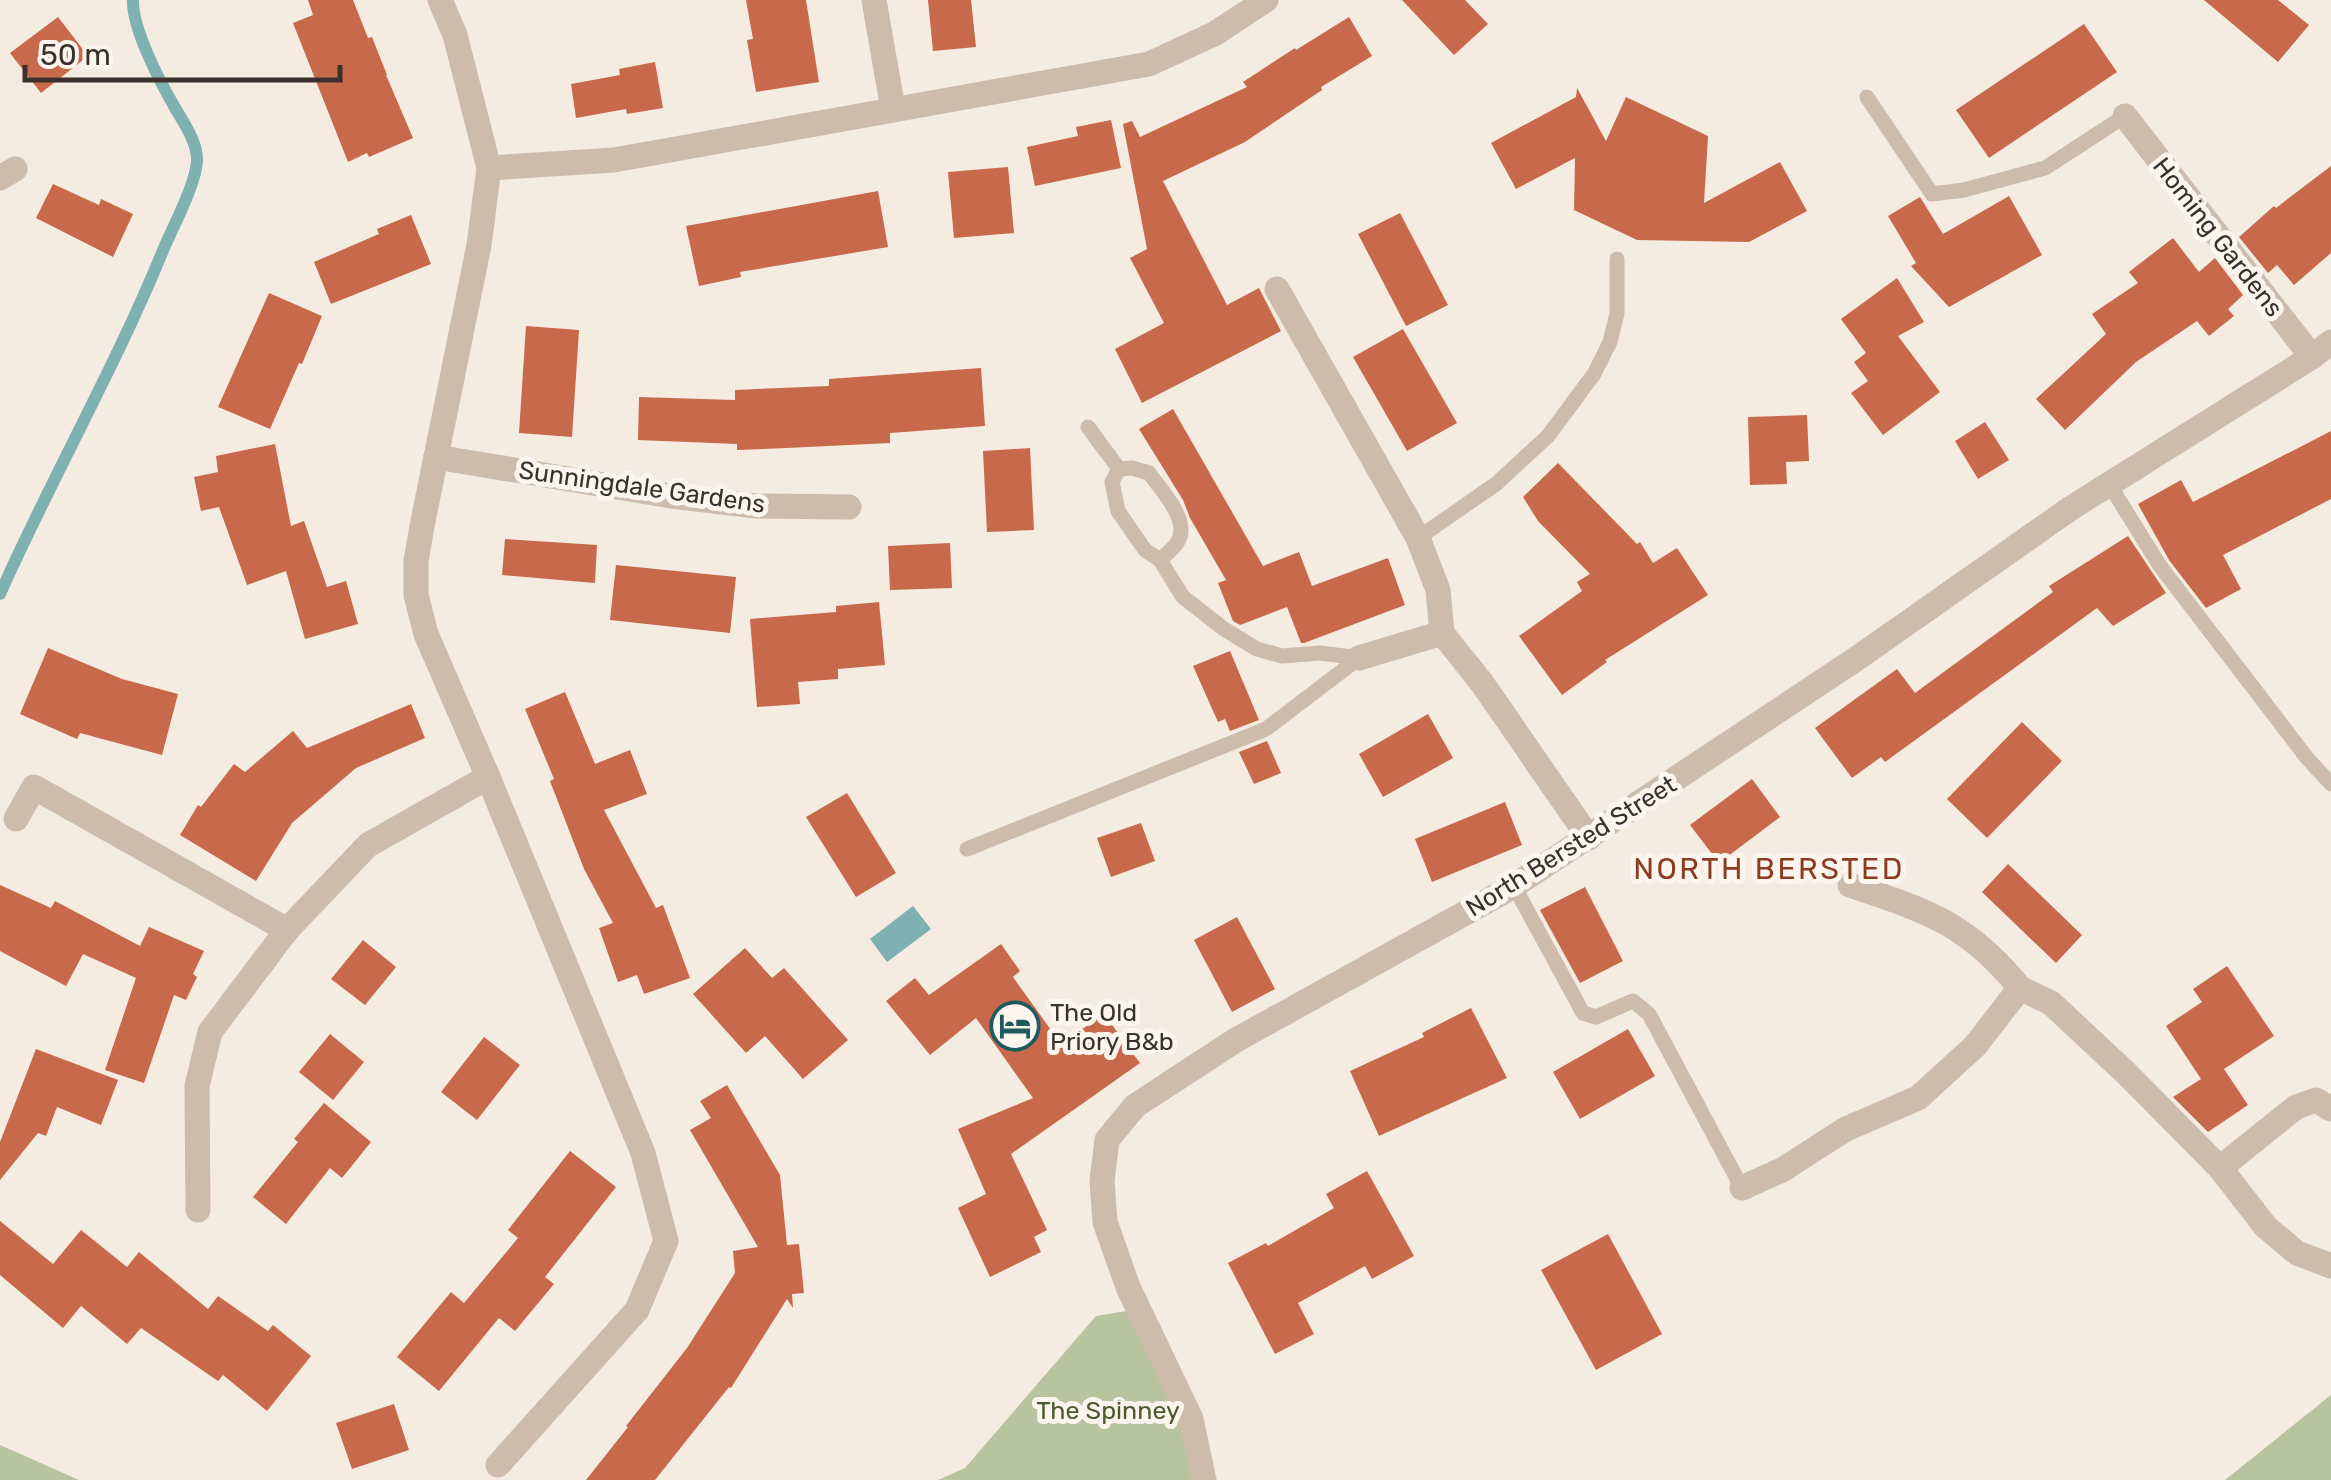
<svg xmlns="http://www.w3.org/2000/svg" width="2331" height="1480" font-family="Rubik,sans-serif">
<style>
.green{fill:#b8c4a0}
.water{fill:#7fb0b2}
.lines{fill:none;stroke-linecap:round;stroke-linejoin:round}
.stream{stroke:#7fb0b2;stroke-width:12}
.building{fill:#c8694b}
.lane{stroke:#cdbbac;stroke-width:15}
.street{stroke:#cdbbac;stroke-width:25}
.labels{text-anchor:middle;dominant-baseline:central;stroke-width:10;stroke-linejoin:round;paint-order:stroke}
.street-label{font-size:25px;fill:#3b302b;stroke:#fbf5ee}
.poi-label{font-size:25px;fill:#3b302b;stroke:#fbf5ee;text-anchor:start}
.park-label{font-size:25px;fill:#4a5a2e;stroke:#fbf5ee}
.quarter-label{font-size:30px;letter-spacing:2.5px;fill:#8c3b22;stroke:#fbf5ee}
</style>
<rect width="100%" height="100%" fill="#f4ebe1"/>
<g class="green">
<polygon points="1139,1309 1204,1480 938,1480 965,1468 1096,1316"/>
<polygon points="2331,1395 2331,1480 2225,1480"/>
<polygon points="0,1445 79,1480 0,1480"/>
</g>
<polygon class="water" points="913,906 931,929 887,962 870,939"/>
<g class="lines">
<path class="stream" d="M0 594C52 477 116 366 164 248 174 225 195 185 197 162 198 142 183 122 174 106 159 80 132 28 133 0"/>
</g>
<g class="building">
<polygon points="308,0 353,0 368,38 372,37 387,75 386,75 413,138 369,157 367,153 348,162 293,23 313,15"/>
<polygon points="746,0 806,0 819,82 756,92 747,40 753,39"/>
<polygon points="928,0 971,0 976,47 933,51"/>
<polygon points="1402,0 1465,0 1488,24 1454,55"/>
<polygon points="2204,0 2278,0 2309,25 2278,62"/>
<polygon points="58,17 88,56 41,93 10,53"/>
<polygon points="1349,17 1372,56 1321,87 1322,90 1245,142 1163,181 1227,305 1259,288 1281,331 1142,403 1115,349 1164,323 1130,258 1147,249 1123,124 1132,121 1140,137 1247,87 1243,82 1295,48 1296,50"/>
<polygon points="2084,24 2117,72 1989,158 1956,110"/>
<polygon points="655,62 663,108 627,114 626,109 576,118 571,84 620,75 619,69"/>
<polygon points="1577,88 1606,141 1626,97 1708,136 1704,203 1780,162 1807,211 1749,242 1637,240 1574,210 1575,158 1516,189 1491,143 1576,97"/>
<polygon points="1111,120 1121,168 1035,186 1027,147 1078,136 1076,127"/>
<polygon points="2331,166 2331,253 2294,285 2277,265 2268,273 2239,237 2274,206 2276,208"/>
<polygon points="1008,167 1014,233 954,238 948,172"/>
<polygon points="53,184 99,205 101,199 133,214 113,257 36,218"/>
<polygon points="878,191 888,247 740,272 741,277 699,286 686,226"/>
<polygon points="2009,196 2042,255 1949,307 1911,266 1916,263 1888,216 1920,197 1943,234"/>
<polygon points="1400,213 1448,305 1406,326 1358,234"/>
<polygon points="411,215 431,264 331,304 314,262 379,234 377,229"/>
<polygon points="2173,238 2199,272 2215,258 2243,295 2228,309 2234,316 2209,336 2197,321 2136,362 2065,430 2036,399 2106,334 2092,314 2138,283 2129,272"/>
<polygon points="1897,278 1924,322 1898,336 1940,392 1883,435 1851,393 1868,381 1854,362 1866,353 1841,319"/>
<polygon points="269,293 322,316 302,364 299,363 270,429 218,407"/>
<polygon points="526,326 579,330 572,437 519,433"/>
<polygon points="1403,329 1457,423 1407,451 1353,357"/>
<polygon points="981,368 985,426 890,433 890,443 787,448 737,450 737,444 638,440 639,397 735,400 735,390 829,386 829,379"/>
<polygon points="1173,409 1263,566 1299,552 1312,586 1388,558 1405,605 1304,643 1301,643 1287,607 1240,625 1233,621 1218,583 1226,580 1190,518 1183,500 1139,429"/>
<polygon points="1807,415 1809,461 1786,462 1787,484 1750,485 1748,417"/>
<polygon points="1985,422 2009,460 1978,479 1955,441"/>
<polygon points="2331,431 2331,499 2223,555 2241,589 2206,608 2169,560 2138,504 2181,480 2193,502"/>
<polygon points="275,444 291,526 304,521 327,587 346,581 358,624 305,639 286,571 247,585 219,507 201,511 194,477 218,472 216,456"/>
<polygon points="1030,448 1034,530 987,532 983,451"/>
<polygon points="1558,463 1637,544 1640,542 1653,563 1677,548 1708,595 1605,660 1607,662 1562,695 1519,636 1582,591 1577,582 1590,574 1538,521 1523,497"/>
<polygon points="2128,536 2166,593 2113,626 2097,608 1885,762 1881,757 1852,778 1815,728 1897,669 1915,693 2053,592 2049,586"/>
<polygon points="505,539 597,545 595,583 502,575"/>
<polygon points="950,543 952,588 890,590 888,546"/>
<polygon points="616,565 736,577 730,633 610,620"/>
<polygon points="879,602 885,665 838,669 838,679 798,682 800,704 757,707 750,619 836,612 836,606"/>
<polygon points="48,648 122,679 178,694 162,755 80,733 77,739 20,714"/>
<polygon points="1230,651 1259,720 1230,731 1225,719 1218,722 1193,666"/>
<polygon points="565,692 595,764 630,750 647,794 604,810 656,908 663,905 690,978 644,994 637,975 618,982 599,928 613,923 584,869 550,781 554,779 525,709"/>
<polygon points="411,704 425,738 356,768 292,823 256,881 180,835 198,805 201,807 234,764 245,772 293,731 307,748"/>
<polygon points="1428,714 1453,758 1383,797 1359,754"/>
<polygon points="2022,722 2062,761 1987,838 1947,799"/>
<polygon points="1267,741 1281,773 1254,784 1239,752"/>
<polygon points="1752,779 1780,817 1719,863 1690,825"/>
<polygon points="847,793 896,873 856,897 806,817"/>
<polygon points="1505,802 1522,845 1432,882 1415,839"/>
<polygon points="1141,823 1155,861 1111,877 1097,838"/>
<polygon points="2008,864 2082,935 2056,963 1982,892"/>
<polygon points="0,885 51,908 55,901 140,946 149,927 204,951 193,974 197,977 186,1000 174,995 144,1083 105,1070 136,978 83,954 66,986 0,951"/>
<polygon points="1585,887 1623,961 1580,983 1540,910"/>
<polygon points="1237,917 1275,989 1232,1012 1194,940"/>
<polygon points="363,940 396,967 365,1005 331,979"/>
<polygon points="1001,944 1020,971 1013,977 1061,1044 1104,1014 1140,1063 1011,1154 1047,1230 1034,1237 1041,1252 990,1277 958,1208 986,1194 958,1129 1033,1098 976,1018 930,1055 886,1001 915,978 929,995"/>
<polygon points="745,948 772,978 784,968 848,1040 803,1079 765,1036 746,1053 693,994"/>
<polygon points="2227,966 2274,1036 2224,1069 2248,1105 2208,1132 2173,1097 2201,1079 2166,1026 2202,1002 2193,989"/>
<polygon points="1471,1008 1507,1078 1379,1136 1350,1071 1424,1037 1422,1033"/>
<polygon points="1628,1029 1655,1076 1580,1119 1553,1072"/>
<polygon points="330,1034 364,1062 333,1100 299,1072"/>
<polygon points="484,1037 520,1065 477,1120 441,1092"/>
<polygon points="36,1049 118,1080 101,1125 57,1107 46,1136 38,1133 0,1180 0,1142"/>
<polygon points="727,1085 780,1175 787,1245 799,1244 804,1293 792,1294 793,1308 787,1299 731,1388 729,1387 655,1480 586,1480 628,1427 626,1426 687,1348 735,1273 733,1251 758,1247 690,1130 711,1118 700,1101"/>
<polygon points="324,1103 371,1142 342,1178 330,1168 286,1224 253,1197 298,1142 294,1139"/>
<polygon points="570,1151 616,1187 545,1277 554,1284 515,1331 499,1318 439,1391 397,1357 451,1292 464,1303 518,1238 508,1230"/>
<polygon points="1367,1171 1414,1256 1372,1279 1365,1266 1298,1303 1314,1334 1275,1354 1228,1263 1266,1243 1268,1246 1334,1208 1326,1194"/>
<polygon points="0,1221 53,1264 81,1230 127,1267 139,1252 208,1309 218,1296 268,1331 273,1325 311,1356 267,1411 223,1375 218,1381 141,1328 127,1344 81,1306 63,1328 0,1275"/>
<polygon points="1608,1234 1662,1334 1596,1370 1541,1270"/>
<polygon points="394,1404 409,1450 352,1469 336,1423"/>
</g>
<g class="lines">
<g class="lane">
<polyline points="1867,97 1932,194 1964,190 2045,168 2125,116"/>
<polyline points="1088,427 1119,469"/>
<polyline points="2109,484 2160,566 2307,758 2331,784"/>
<polyline points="1418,538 1496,484 1548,436 1594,374 1610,342 1617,314 1617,259"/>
<path d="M1160 560C1165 555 1173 549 1177 543 1192 522 1161 490 1149 473L1132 468 1119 469 1112 482 1118 511 1145 550 1160 560 1183 597 1224 629 1257 649 1282 656 1320 653 1359 658"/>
<polyline points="967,849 1266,729 1359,658"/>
<polyline points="1514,886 1583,1013 1596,1017 1633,1001 1649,1014 1742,1188"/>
</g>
<g class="street">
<polyline points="440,0 455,35 489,168"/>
<polyline points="874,0 893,109"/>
<polyline points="2125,116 2312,357"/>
<polyline points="0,178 15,169"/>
<polyline points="1277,289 1418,538 1438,590 1442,633"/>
<polyline points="436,457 671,496 756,506 849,507"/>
<polyline points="1359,658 1442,633 1482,683 1589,838"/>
<polyline points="488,777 643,1153 666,1241 637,1310 498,1465"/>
<polyline points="16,819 34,787 287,930"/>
<polyline points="2020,988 2051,1003 2126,1073 2220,1168 2266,1227 2297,1253 2331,1266"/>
<polyline points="2220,1168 2296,1107 2316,1100 2331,1109"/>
<path d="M1742 1188 1782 1170 1846 1129 1918 1098 1975 1046 2020 988C1967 923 1927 911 1850 885"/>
<polyline points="198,1210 197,1086 210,1032 287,930 368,845 488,777 426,634 416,595 416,561 422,526 479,245 489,168 614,160 1149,64 1214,34 1266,0"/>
<polyline points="1204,1480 1191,1419 1128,1287 1105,1222 1102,1181 1107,1140 1135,1106 1236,1040 1514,886 1859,657 2071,508 2312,357 2331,342"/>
</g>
</g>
<defs>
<g id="hotel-ring" transform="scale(2.5)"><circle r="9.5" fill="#fbf5ee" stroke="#1f5a5e" stroke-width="1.5"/><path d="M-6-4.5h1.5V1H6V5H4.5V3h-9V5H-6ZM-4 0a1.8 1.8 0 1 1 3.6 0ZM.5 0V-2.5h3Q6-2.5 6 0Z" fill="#1f5a5e"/></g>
</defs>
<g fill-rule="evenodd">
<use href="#hotel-ring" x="1015" y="1026"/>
</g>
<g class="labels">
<g class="street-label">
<text transform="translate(2218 237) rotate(52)">Homing Gardens</text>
<text transform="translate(642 487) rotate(8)">Sunningdale Gardens</text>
<text transform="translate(1571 846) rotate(-32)">North Bersted Street</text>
</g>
<g class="poi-label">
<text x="1050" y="1012">The Old<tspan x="1050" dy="29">Priory B&amp;b</tspan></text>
</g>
<g class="park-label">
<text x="1108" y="1410">The Spinney</text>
</g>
<g class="quarter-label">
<text x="1769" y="869">NORTH BERSTED</text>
</g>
</g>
<path d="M25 65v15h315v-15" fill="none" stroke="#3b302b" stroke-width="5"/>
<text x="40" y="65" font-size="30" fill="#3b302b" stroke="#fbf5ee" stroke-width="8" paint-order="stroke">50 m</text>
</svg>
